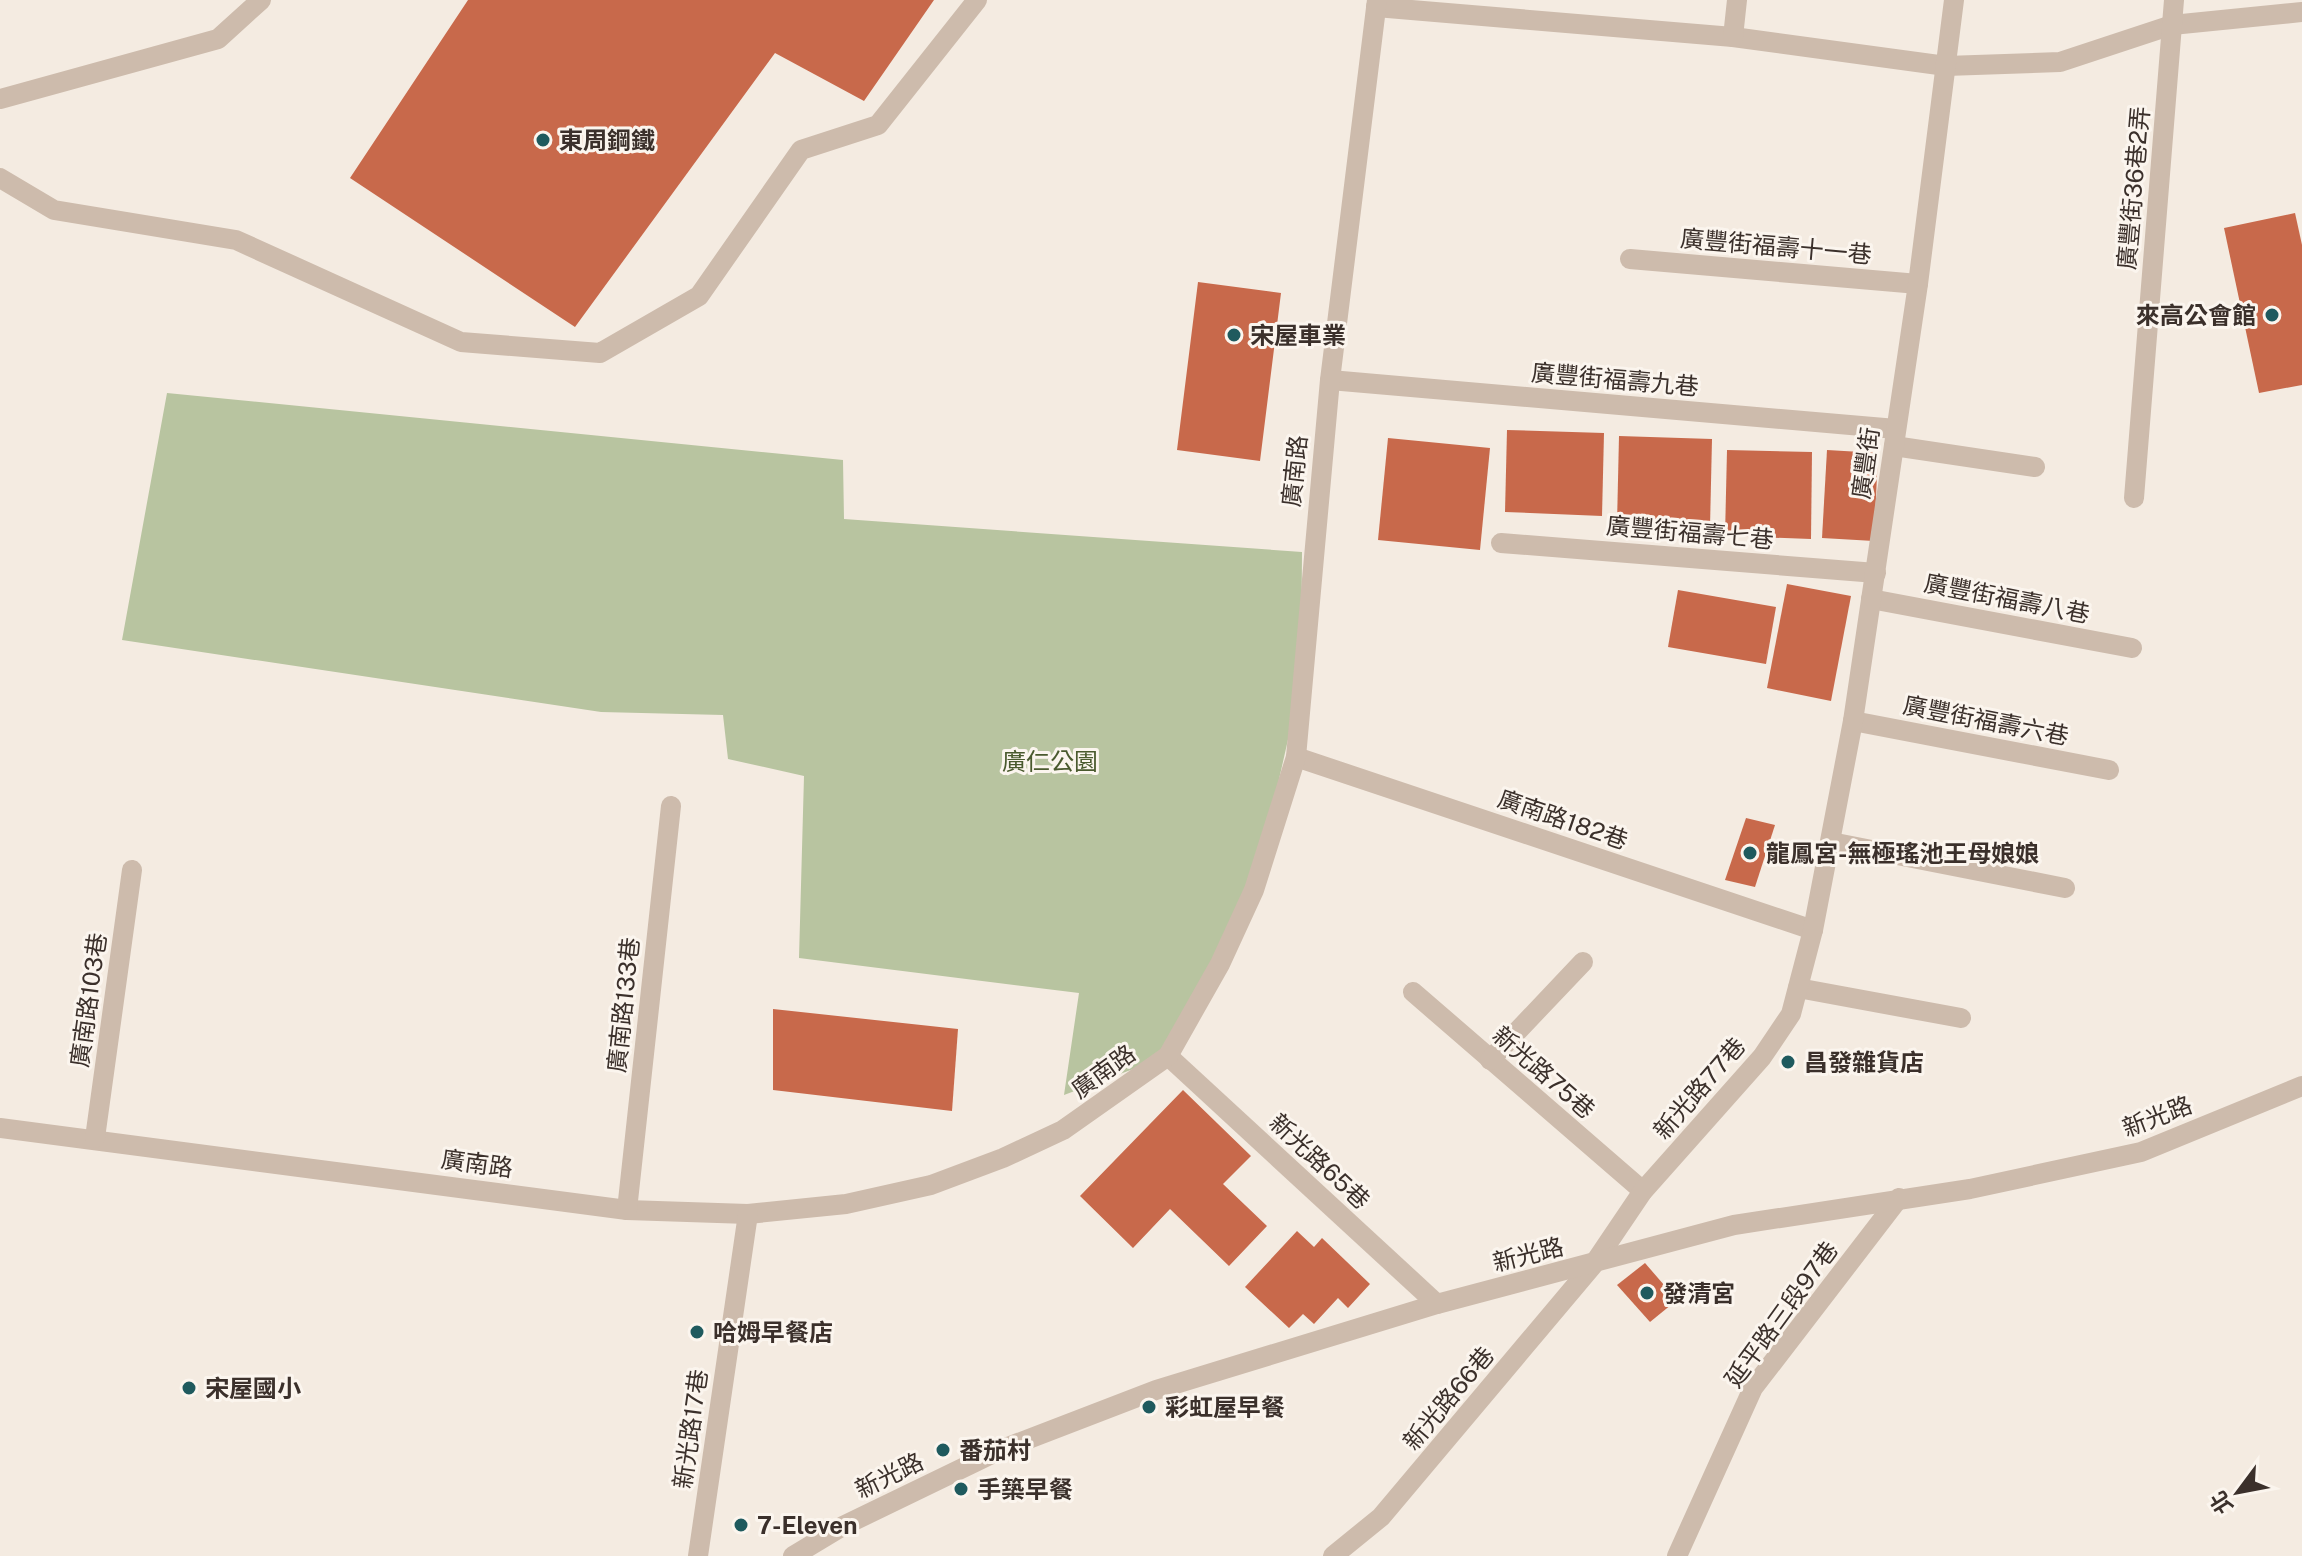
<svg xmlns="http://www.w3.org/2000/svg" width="2302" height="1556" font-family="'Public Sans','Noto Sans TC',sans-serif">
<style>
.green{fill:#b8c4a0}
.building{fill:#c8694b}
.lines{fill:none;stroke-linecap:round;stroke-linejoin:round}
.lane{stroke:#cdbbac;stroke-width:20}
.street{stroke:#cdbbac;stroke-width:20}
.poi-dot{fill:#1f5a5e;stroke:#fbf5ee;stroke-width:3}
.labels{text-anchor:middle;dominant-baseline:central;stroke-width:6;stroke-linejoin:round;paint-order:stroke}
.poi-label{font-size:24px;font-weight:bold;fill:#3b302b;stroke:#fbf5ee;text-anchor:start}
.street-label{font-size:24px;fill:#3b302b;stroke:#fbf5ee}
.park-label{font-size:24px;fill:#4a5a2e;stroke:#fbf5ee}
</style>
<rect width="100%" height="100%" fill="#f4ebe1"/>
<polygon class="green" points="167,393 843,460 844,519 1302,552 1301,682 1254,890 1168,1056 1064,1095 1079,993 799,958 804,776 728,759 723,715 601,712 122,640"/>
<g class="building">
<polygon points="468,0 934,0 864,101 775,53 575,327 350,178"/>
<polygon points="2295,213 2302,245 2302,385 2259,393 2224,228"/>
<polygon points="1198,282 1281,293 1260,461 1177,450"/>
<polygon points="1507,430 1604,433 1602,516 1505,512"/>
<polygon points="1619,436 1712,439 1710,527 1617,524"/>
<polygon points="1388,438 1490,448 1480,550 1378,540"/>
<polygon points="1727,450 1812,452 1811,539 1725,536"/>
<polygon points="1827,450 1878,453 1874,541 1822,538"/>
<polygon points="1787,584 1851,596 1831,701 1767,688"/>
<polygon points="1678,590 1776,607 1766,664 1668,647"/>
<polygon points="1746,818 1775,825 1755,887 1725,880"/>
<polygon points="773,1009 958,1029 952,1111 773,1090"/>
<polygon points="1183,1090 1251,1156 1223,1184 1267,1226 1229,1266 1170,1209 1133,1248 1080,1196"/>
<polygon points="1297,1231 1314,1247 1322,1238 1370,1284 1348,1308 1338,1298 1314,1324 1303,1314 1289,1328 1245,1287"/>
<polygon points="1645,1263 1677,1300 1650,1322 1617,1285"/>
</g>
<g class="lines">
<g class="lane">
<polyline points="1376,7 1733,37 1946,66 2060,62 2172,25 2302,12"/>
<polyline points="1733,37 1737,0"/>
<polyline points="0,99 218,39 261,0"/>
<polyline points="0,178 54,210 236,240 461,342 600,353 699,296 801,150 878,125 977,0"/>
<polyline points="1630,259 1918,284"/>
<polyline points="1330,380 1896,429"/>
<polyline points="1894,446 2035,467"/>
<polyline points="2134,498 2174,0"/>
<polyline points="1501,543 1876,573"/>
<polyline points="1871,599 2132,648"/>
<polyline points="1853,721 2109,770"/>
<polyline points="1296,757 1813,930"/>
<polyline points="1831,842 2065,888"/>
<polyline points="1798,988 1961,1018"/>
<polyline points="1413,992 1643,1191"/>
<polyline points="1168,1056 1437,1304"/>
<polyline points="1490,1060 1583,962"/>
<polyline points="0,1128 627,1210 748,1214 846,1204 931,1185 1003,1158 1063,1130 1168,1056 1220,964 1254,890 1296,757 1330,380 1377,0"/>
<polyline points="95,1138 132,870"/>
<polyline points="698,1556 748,1214"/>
<polyline points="1333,1556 1381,1517 1593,1265 1643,1191 1762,1057 1791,1014 1813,930 1853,721 1918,284 1954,0"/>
<polyline points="1677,1556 1753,1388 1899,1198"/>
</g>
<g class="street">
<polyline points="627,1210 671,806"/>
<polyline points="793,1556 843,1526 1000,1450 1156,1390 1437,1304 1734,1225 1970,1189 2141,1152 2302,1086"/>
</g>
</g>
<g class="poi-dot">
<circle cx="543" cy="140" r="8"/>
<circle cx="2272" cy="315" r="8"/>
<circle cx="1234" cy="335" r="8"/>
<circle cx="1750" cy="853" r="8"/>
<circle cx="1788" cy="1062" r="8"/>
<circle cx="1647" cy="1293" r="8"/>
<circle cx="697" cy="1332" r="8"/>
<circle cx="189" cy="1388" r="8"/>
<circle cx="1149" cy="1407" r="8"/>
<circle cx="943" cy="1450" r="8"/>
<circle cx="961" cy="1489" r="8"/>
<circle cx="741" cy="1525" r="8"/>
</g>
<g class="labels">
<g class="poi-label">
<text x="559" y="140">東周鋼鐵</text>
<text x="2256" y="315" text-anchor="end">來高公會館</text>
<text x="1250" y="335">宋屋車業</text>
<text x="1766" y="853">龍鳳宮-無極瑤池王母娘娘</text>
<text x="1804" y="1062">昌發雜貨店</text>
<text x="1663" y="1293">發清宮</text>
<text x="713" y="1332">哈姆早餐店</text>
<text x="205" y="1388">宋屋國小</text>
<text x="1165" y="1407">彩虹屋早餐</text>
<text x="959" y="1450">番茄村</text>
<text x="977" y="1489">手築早餐</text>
<text x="757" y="1525">7-Eleven</text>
</g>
<g class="street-label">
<text transform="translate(2133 188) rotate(-85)">廣豐街36巷2弄</text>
<text transform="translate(1776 246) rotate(5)">廣豐街福壽十一巷</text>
<text transform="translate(1615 379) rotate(5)">廣豐街福壽九巷</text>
<text transform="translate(1865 463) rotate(-82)">廣豐街</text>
<text transform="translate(1294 471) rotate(-84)">廣南路</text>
<text transform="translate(1690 532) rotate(5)">廣豐街福壽七巷</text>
<text transform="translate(2007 598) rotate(11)">廣豐街福壽八巷</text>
<text transform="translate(1986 720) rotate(11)">廣豐街福壽六巷</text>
<text transform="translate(1563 819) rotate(19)">廣南路182巷</text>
<text transform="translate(88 1000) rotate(-82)">廣南路103巷</text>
<text transform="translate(623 1005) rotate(-84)">廣南路133巷</text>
<text transform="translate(1103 1071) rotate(-36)">廣南路</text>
<text transform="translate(1544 1072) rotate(41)">新光路75巷</text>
<text transform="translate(1699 1088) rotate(-49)">新光路77巷</text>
<text transform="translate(2157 1116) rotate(-21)">新光路</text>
<text transform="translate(1320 1161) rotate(43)">新光路65巷</text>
<text transform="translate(477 1163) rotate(8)">廣南路</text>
<text transform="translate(1528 1254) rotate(-14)">新光路</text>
<text transform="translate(1781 1314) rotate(-54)">延平路三段97巷</text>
<text transform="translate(1448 1398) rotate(-50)">新光路66巷</text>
<text transform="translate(690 1429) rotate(-82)">新光路17巷</text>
<text transform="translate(889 1475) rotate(-26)">新光路</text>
</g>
<g class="park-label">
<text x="1050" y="761">廣仁公園</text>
</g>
</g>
<g transform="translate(2238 1492) rotate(238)" stroke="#fbf5ee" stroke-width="6" paint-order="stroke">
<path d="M0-6L14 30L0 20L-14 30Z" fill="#3b302b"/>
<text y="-12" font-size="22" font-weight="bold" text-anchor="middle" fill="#3b302b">北</text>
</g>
</svg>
